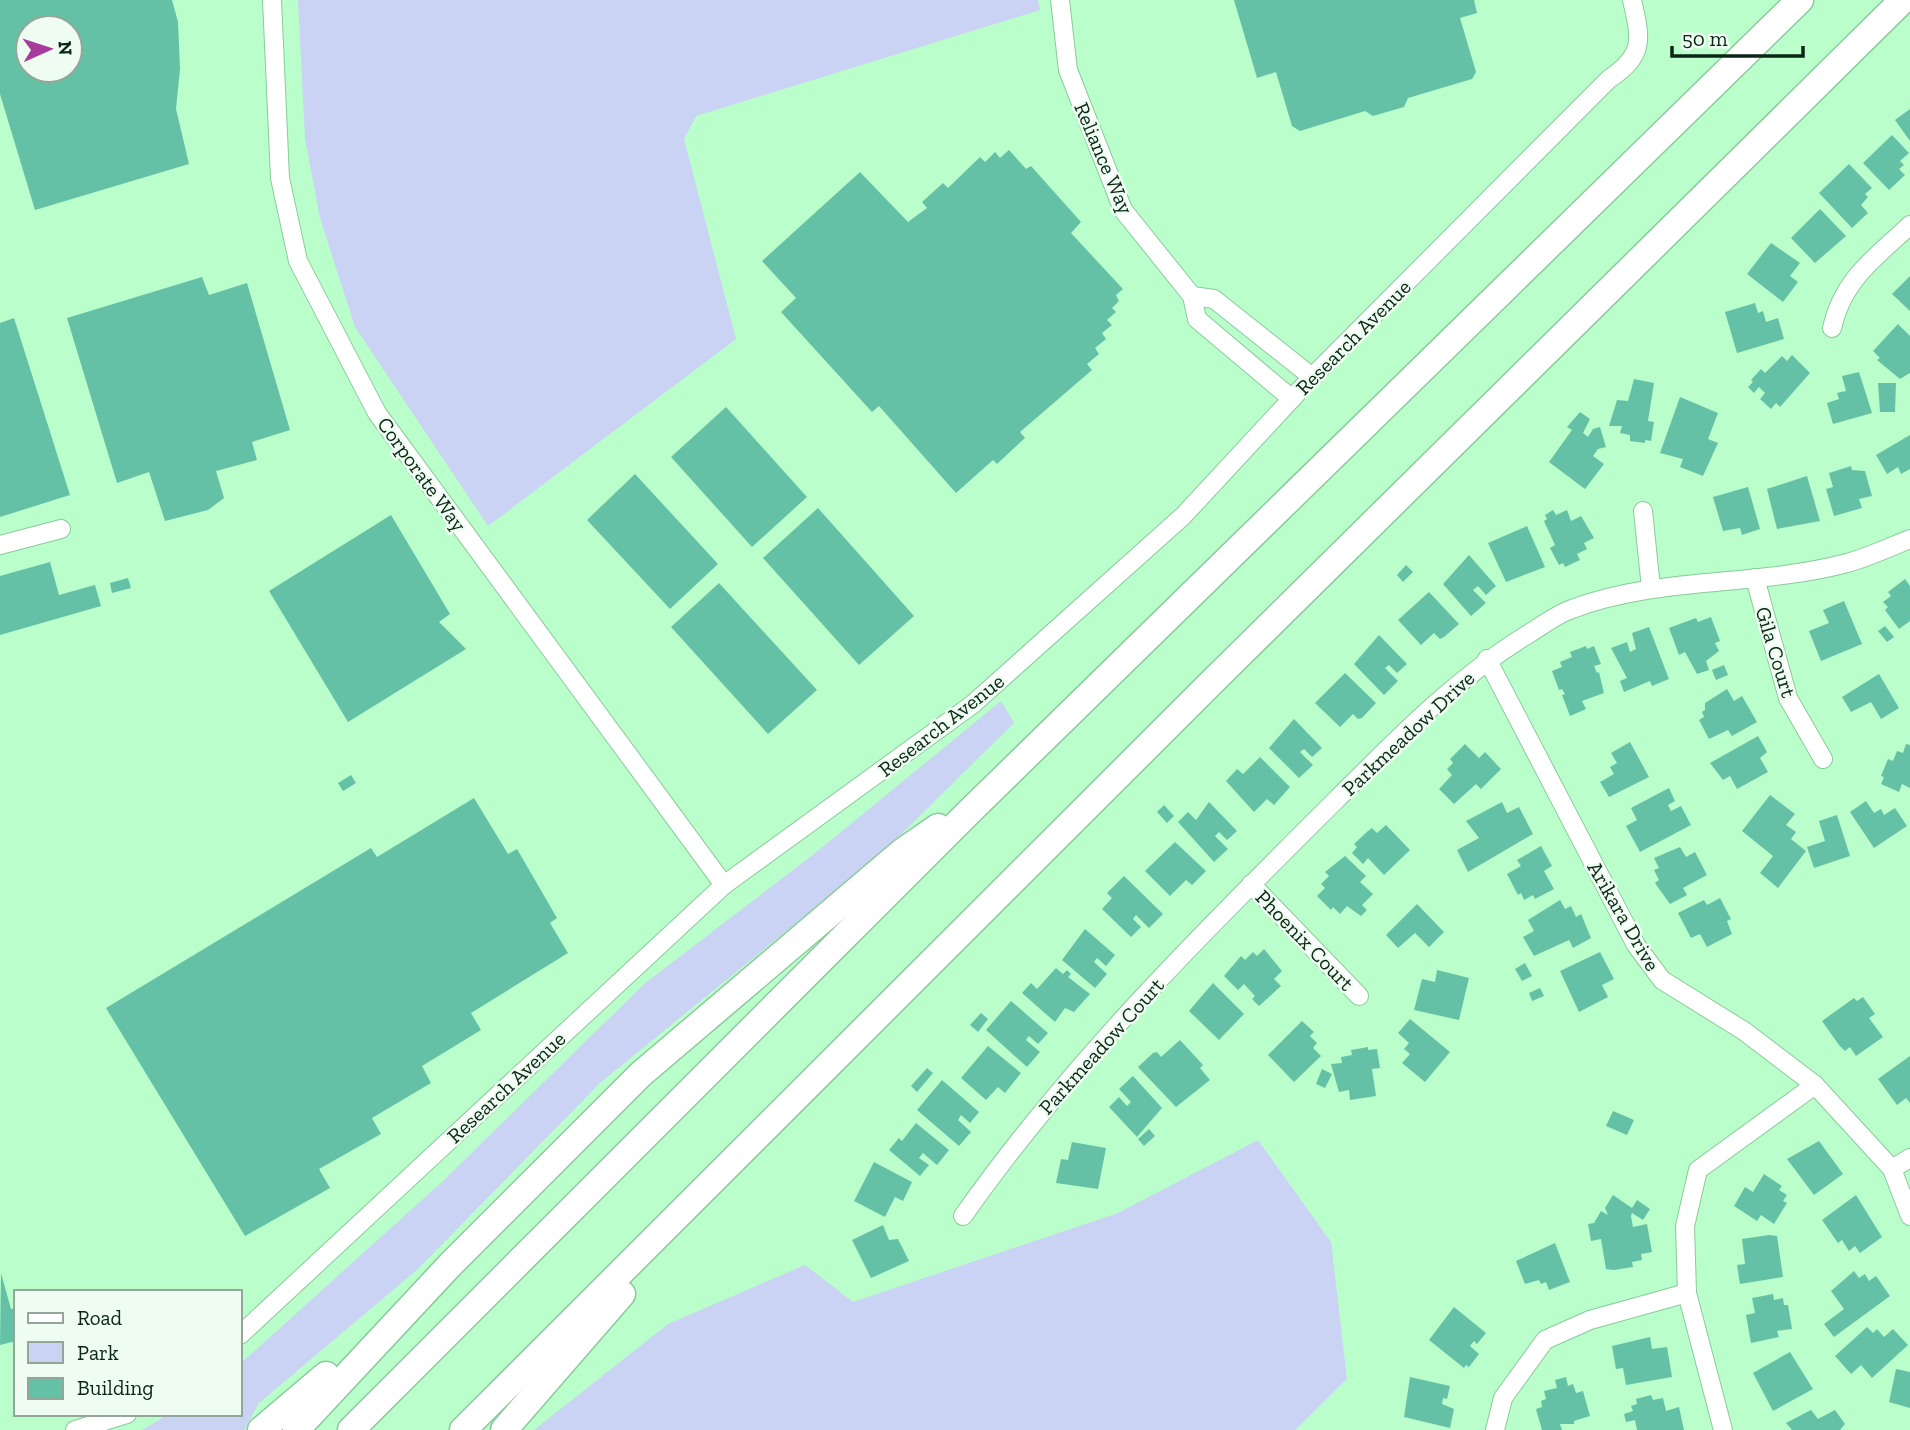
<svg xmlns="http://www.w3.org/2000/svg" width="1910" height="1430" font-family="'Zilla Slab',serif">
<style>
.green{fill:#cad3f3}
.building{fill:#65c1a6;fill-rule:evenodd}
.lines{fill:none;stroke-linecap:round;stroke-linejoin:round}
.minor-casing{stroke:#89cb9a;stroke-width:20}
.highway-casing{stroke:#89cb9a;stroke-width:29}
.minor{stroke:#fff;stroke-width:18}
.highway{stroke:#fff;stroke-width:26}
.labels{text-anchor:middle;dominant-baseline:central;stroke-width:5;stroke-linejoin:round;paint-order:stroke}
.street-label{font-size:21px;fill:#0b2614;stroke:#effcf2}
</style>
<rect width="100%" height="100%" fill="#bafecb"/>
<g class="green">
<polygon points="298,0 1038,0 1040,10 696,116 684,139 736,339 488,526 355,327 320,218 305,139"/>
<polygon points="1001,701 1014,723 883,852 600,1083 418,1269 259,1403 244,1430 142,1430 169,1414 240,1414 240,1364 443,1181 644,984 814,854"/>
<polygon points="1258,1140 1331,1242 1347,1379 1295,1430 534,1430 668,1324 805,1265 853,1302 1118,1213"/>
</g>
<g class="building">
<path d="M0 0H172L178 22 180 69 176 109 189 164 35 210 0 94ZM28 28H70V70H28Z"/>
<polygon points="1234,0 1474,0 1477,13 1460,18 1476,72 1472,79 1408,98 1404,107 1373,116 1365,111 1300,131 1292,126 1276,72 1257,78"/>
<polygon points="1910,109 1910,141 1895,120"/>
<polygon points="1892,135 1909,153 1900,161 1904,165 1899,169 1905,175 1889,190 1863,163"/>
<polygon points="1009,150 1026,169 1031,166 1081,222 1071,233 1123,289 1116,295 1119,301 1112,308 1116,312 1107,320 1112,325 1102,333 1106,339 1095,348 1099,354 1087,364 1092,370 1020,432 1025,438 997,464 993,460 956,493 879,406 872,412 781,312 796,298 762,261 860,172 908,222 927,208 922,202 943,183 948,188 980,157 985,162 995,152 1000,158"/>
<polygon points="1849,164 1872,188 1865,194 1868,197 1861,205 1868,213 1852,228 1819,193"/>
<polygon points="1820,209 1846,236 1815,263 1791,238"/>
<polygon points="1771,243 1800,263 1790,276 1798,282 1783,302 1747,274"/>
<polygon points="1910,276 1910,311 1892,294"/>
<polygon points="202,277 209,295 247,283 290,430 252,442 257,460 216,471 224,498 208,510 165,521 149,472 117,483 67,318"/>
<polygon points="1755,303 1758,313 1763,311 1766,322 1778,318 1784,339 1737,353 1725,312"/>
<polygon points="14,318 70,495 0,517 0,323"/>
<polygon points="1898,324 1910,336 1910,373 1900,379 1877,360 1880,358 1873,351"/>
<polygon points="1792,355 1810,373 1780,407 1776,403 1771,409 1760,399 1765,393 1759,387 1754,393 1748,387 1753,382 1751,380 1761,369 1765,373 1782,356 1787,361"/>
<polygon points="1859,372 1872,413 1833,424 1827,403 1839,399 1837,393 1846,391 1842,376"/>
<polygon points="1634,379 1654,383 1648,421 1654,422 1651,441 1645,440 1645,443 1630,441 1630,435 1620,433 1622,426 1609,426 1617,400 1628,401"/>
<polygon points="1878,383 1896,383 1895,412 1880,412"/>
<polygon points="1680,397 1718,413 1708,439 1718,443 1703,476 1680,467 1683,459 1660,453"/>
<polygon points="726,407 807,497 752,547 671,457"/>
<polygon points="1580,412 1590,419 1583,433 1588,437 1593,429 1600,427 1606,447 1598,449 1593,456 1604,464 1585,489 1549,462 1572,430 1567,427"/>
<polygon points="1910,435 1910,469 1901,474 1898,467 1887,474 1876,455"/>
<polygon points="1851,466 1852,470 1865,471 1872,496 1859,499 1862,508 1834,516 1826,489 1833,487 1829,473"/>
<polygon points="635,474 718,564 670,609 587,520"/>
<polygon points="1807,476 1820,521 1777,529 1767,489"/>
<polygon points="1748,487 1760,529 1742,535 1740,528 1723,531 1713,497"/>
<polygon points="818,508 914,616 859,665 763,558"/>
<polygon points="1553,510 1556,515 1567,510 1571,521 1581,516 1594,538 1584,543 1587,549 1577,554 1580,560 1565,567 1563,563 1559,565 1550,548 1555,545 1544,521 1547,519 1545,515"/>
<polygon points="391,515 450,614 439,622 466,649 348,722 269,591"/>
<polygon points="1527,526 1545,567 1506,582 1488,543"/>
<polygon points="1469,555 1496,586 1486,595 1478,586 1473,590 1486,603 1471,616 1443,584"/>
<polygon points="50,562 59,595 95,585 101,606 0,635 0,576"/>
<polygon points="1406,565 1413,572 1403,582 1397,575"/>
<polygon points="128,578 131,588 112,593 110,583"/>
<polygon points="1905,579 1910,586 1910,621 1899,629 1885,610 1888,607 1883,602 1891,596 1888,592"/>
<polygon points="719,583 817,690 768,734 671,627"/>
<polygon points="1429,592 1459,624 1444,637 1440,639 1434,633 1421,645 1398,620"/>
<polygon points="1844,601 1862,644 1821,661 1809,631 1829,623 1823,610"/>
<polygon points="1711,617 1720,641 1715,643 1719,651 1706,661 1709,670 1697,674 1685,652 1679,655 1669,628 1696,618 1698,622"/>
<polygon points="1885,626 1894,637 1887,642 1878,631"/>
<polygon points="1649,627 1669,679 1652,686 1650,681 1624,692 1620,681 1627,678 1611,648 1627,642 1630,652 1636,649 1632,633"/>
<polygon points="1379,635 1407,664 1397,673 1389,665 1385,668 1398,681 1384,695 1354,664"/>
<polygon points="1586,646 1587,649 1594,646 1601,664 1594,666 1597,673 1599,672 1604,693 1582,701 1586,709 1570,716 1562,695 1565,694 1562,689 1559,690 1552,671 1562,667 1560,662 1572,657 1570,652"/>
<polygon points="1724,665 1728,675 1716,680 1712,670"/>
<polygon points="1345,673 1376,703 1362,718 1358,719 1353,714 1340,727 1315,703"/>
<polygon points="1879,674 1899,708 1881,719 1871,702 1851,712 1842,697"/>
<polygon points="1727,689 1734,701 1742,696 1757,722 1732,736 1728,730 1709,739 1699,720 1704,717 1702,712 1705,710 1705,703"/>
<polygon points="1294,719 1322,748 1312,757 1304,749 1300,752 1313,765 1299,778 1269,748"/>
<polygon points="1758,736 1767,752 1760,758 1768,772 1737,789 1730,776 1723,780 1710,763"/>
<polygon points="1630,742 1649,777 1609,797 1600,782 1614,774 1610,767 1617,763 1611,753"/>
<polygon points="1465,744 1479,758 1485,752 1501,769 1481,789 1476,784 1454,804 1439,789 1452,775 1447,769 1453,763 1450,759"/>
<polygon points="1906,744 1910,745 1910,788 1902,784 1899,792 1881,784 1884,777 1881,776 1888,759 1893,761 1897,751 1903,753"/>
<polygon points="1260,757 1290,787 1274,805 1267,799 1254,812 1226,781 1237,769 1243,774"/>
<polygon points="351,775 356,783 343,791 338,783"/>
<polygon points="1669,788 1675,801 1668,805 1671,811 1681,806 1691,825 1640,852 1626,826 1637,820 1631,808"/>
<polygon points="1770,795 1795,814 1786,825 1796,832 1791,839 1806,851 1778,888 1760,873 1773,856 1742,831"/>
<polygon points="474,798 508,854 517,849 557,918 550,923 568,953 471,1013 481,1030 422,1066 431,1083 372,1118 381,1134 319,1169 330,1188 245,1236 106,1008 371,848 377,857"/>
<polygon points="1866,801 1874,813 1881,809 1884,815 1895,808 1907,826 1874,848 1850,812"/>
<polygon points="1209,802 1237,831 1227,840 1219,832 1215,836 1228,849 1214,862 1178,822 1188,812 1196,820"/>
<polygon points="1502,802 1507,813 1519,807 1533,834 1468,872 1457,850 1479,838 1466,821"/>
<polygon points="1164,805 1174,816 1167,823 1157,812"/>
<polygon points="1837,815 1850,856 1814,868 1807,847 1825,841 1819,821"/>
<polygon points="1386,825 1410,850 1384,875 1368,858 1363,864 1352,853 1357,847 1354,844 1368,831 1372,828 1377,833"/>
<polygon points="1175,842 1206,871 1192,885 1186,880 1170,896 1145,871"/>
<polygon points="1541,846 1552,866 1544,871 1554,889 1535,899 1533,895 1524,900 1521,893 1518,895 1507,874 1521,866 1517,860"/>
<polygon points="1680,847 1686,857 1695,852 1707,875 1683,888 1687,895 1670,904 1655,883 1659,880 1654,870 1659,868 1654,858"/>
<polygon points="1345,856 1366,876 1360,882 1373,894 1362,905 1367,910 1361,916 1347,906 1340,914 1333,907 1331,910 1317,896 1325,888 1321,884 1329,876 1325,872"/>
<polygon points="1124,876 1163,914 1149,928 1136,915 1133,919 1141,927 1131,937 1102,909 1112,898 1107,893"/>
<polygon points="1720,898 1731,919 1727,921 1732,934 1707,947 1700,934 1691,938 1678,913 1704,900 1707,905"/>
<polygon points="1560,900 1565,909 1571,906 1576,917 1581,914 1591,938 1573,948 1569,940 1534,956 1523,937 1534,931 1528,920"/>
<polygon points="1417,904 1444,932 1429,947 1415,933 1398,948 1386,935"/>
<polygon points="1085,929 1115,955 1106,966 1097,958 1094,962 1107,974 1095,988 1062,960"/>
<polygon points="1264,949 1282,971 1274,979 1281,986 1259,1006 1252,999 1255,996 1244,984 1238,990 1224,976 1241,956 1245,960 1253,952 1257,956"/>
<polygon points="1600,952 1614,979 1602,985 1608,997 1579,1012 1560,971"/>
<polygon points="1525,963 1532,976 1522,981 1515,969"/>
<polygon points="1056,968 1063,974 1067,970 1071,974 1068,977 1090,994 1074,1012 1065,1008 1055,1022 1022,993 1031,983 1037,989"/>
<polygon points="1437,970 1469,978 1459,1020 1414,1010 1422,979 1435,982"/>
<polygon points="1213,983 1244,1014 1219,1040 1189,1011"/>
<polygon points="1540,988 1544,996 1532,1001 1529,993"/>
<polygon points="1863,997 1875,1014 1869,1018 1883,1037 1856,1056 1850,1047 1845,1051 1839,1045 1822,1021 1854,998 1857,1001"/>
<polygon points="1011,1001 1048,1033 1038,1044 1029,1036 1026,1040 1040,1052 1027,1067 986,1030"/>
<polygon points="981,1013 988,1019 978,1032 970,1025"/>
<polygon points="1410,1019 1450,1052 1425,1082 1402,1063 1410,1054 1404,1049 1409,1043 1398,1033"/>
<polygon points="1302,1021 1314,1032 1310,1036 1317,1043 1313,1048 1321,1056 1294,1082 1268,1055"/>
<polygon points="1180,1040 1203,1065 1200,1068 1210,1080 1176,1107 1138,1067 1153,1053 1157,1052 1161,1057"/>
<polygon points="988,1046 1021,1073 1005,1093 998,1087 986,1100 961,1078"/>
<polygon points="1368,1047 1368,1050 1377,1049 1380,1068 1372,1069 1376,1096 1350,1100 1349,1090 1339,1092 1331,1064 1342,1063 1341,1057 1352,1055 1351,1050"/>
<polygon points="1910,1056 1910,1103 1906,1098 1897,1105 1878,1079"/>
<polygon points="927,1068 933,1073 917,1092 911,1086"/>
<polygon points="1322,1069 1332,1074 1325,1088 1316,1084"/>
<polygon points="1133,1076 1162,1108 1137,1137 1109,1107 1119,1097 1127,1106 1131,1102 1119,1089"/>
<polygon points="942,1080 979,1112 970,1123 961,1115 958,1120 971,1132 959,1146 917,1110"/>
<polygon points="1613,1111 1634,1120 1627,1135 1606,1126"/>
<polygon points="916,1123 949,1150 937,1165 923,1153 919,1158 929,1165 920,1176 889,1150 899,1138 902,1141"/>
<polygon points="1149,1129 1155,1136 1144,1146 1138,1139"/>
<polygon points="1819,1141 1843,1174 1814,1195 1787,1159"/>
<polygon points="1072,1142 1106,1148 1098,1189 1056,1183 1061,1159 1068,1160"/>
<polygon points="874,1162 912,1182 903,1201 895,1197 885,1217 854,1201"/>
<polygon points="1764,1174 1782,1186 1779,1190 1787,1195 1783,1201 1787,1203 1774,1224 1761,1215 1757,1221 1734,1206 1745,1187 1753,1192"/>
<polygon points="1613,1195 1632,1208 1637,1200 1650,1209 1643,1220 1632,1213 1631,1216 1633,1227 1647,1224 1652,1252 1641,1254 1642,1260 1632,1262 1633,1267 1614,1270 1606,1269 1601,1239 1591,1241 1588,1224 1594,1223 1601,1211 1608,1215 1605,1208"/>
<polygon points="1856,1195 1882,1237 1860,1253 1855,1246 1849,1251 1842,1240 1838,1243 1822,1220"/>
<polygon points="883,1225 889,1240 898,1239 909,1261 871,1278 852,1240"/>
<polygon points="1769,1235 1777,1236 1783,1277 1740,1284 1737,1265 1745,1264 1742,1239"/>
<polygon points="1555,1243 1570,1282 1549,1290 1546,1282 1541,1284 1539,1280 1525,1284 1516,1261"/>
<polygon points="1854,1271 1859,1278 1865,1274 1869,1281 1876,1276 1890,1296 1834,1337 1824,1324 1844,1309 1831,1291"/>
<polygon points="1,1273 11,1309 16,1308 16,1341 0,1345"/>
<polygon points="1773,1294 1774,1300 1783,1298 1784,1305 1788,1305 1792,1329 1777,1331 1779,1337 1751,1343 1746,1315 1755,1313 1752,1298"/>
<polygon points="1454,1307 1486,1333 1477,1344 1474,1341 1470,1346 1479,1354 1469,1367 1466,1365 1464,1368 1429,1340"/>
<polygon points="1867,1327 1873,1333 1877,1329 1884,1337 1893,1329 1908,1345 1872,1378 1861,1365 1851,1374 1835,1356"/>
<polygon points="1650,1337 1652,1349 1667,1347 1672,1377 1626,1385 1623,1368 1616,1369 1612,1346"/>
<polygon points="1790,1352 1813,1389 1773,1411 1753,1373"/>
<polygon points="1896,1369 1910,1372 1910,1408 1889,1402"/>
<polygon points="1410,1377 1450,1386 1447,1399 1443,1398 1442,1404 1454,1409 1450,1428 1404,1417"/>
<polygon points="1566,1377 1568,1386 1573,1384 1576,1393 1583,1391 1590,1416 1574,1421 1574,1424 1560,1424 1562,1430 1542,1430 1536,1409 1542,1407 1541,1401 1546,1399 1544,1391 1557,1388 1555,1380"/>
<polygon points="1651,1395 1653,1400 1663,1398 1666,1411 1679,1407 1684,1430 1637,1430 1635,1420 1626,1422 1624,1414 1633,1411 1631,1406 1637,1404 1636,1399"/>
<polygon points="1811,1410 1818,1419 1835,1410 1845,1424 1840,1430 1792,1430 1786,1423"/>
</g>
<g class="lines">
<g class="minor-casing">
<g id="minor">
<polyline points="272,0 280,178 298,261 377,413 724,885"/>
<polyline points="1060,0 1068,70 1123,210 1192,296 1197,319 1292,399"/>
<polyline points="1192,296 1214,299 1312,377"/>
<path d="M1832 328C1843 279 1875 258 1910 225"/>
<polyline points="1643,511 1651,588"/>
<polyline points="0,545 61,529"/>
<polyline points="1755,578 1788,698 1823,759"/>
<polyline points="1487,659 1636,945 1662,980 1744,1031 1815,1085 1892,1169 1910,1216"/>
<polyline points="1251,884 1359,996"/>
<polyline points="1892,1169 1910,1158"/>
<path d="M963 1216C1070 1064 1204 931 1336 800 1397 739 1456 678 1530 633 1543 625 1557 614 1572 609 1660 576 1757 587 1847 563 1869 557 1890 547 1910 539"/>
<path d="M240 1335 724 885 973 704 1183 516 1312 377 1609 79C1645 55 1641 39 1632 0"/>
<polyline points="75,1430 127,1414"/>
<polyline points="1495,1430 1503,1398 1545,1340 1590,1320 1687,1293"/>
<polyline points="1723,1430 1687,1293 1685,1226 1698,1170 1815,1085"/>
</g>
</g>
<g class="highway-casing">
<g id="highway">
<polyline points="261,1430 326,1375"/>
<polyline points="296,1430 450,1265 641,1074 902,852 938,827"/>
<polyline points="351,1430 968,813 1800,0"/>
<polyline points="463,1430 1212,682 1903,0"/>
<polyline points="504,1430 622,1294"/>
</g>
</g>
<use href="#minor" class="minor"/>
<use href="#highway" class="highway"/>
</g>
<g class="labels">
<g class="street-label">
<text transform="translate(1104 158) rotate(67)">Reliance Way</text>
<text transform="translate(1353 337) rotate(-45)">Research Avenue</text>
<text transform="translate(422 474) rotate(54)">Corporate Way</text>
<text transform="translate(1776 652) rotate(73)">Gila Court</text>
<text transform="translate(941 725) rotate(-38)">Research Avenue</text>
<text transform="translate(1408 733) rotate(-43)">Parkmeadow Drive</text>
<text transform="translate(1624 916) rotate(60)">Arikara Drive</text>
<text transform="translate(1305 940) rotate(46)">Phoenix Court</text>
<text transform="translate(1101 1046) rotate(-48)">Parkmeadow Court</text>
<text transform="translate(506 1087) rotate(-43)">Research Avenue</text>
</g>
</g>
<rect x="14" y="1290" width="228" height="126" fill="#effcf2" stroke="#94a699" stroke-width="2"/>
<rect x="28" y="1313" width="35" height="10" fill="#ffffff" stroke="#94a699" stroke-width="2"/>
<text x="77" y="1325" font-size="21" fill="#0b2614">Road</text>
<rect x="28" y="1342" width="35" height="21" fill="#cad3f3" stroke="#94a699" stroke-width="2"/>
<text x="77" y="1360" font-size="21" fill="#0b2614">Park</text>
<rect x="28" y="1378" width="35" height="21" fill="#65c1a6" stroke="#94a699" stroke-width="2"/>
<text x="77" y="1395" font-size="21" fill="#0b2614">Building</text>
<g transform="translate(49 49) rotate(87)"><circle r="33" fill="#effcf2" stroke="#94a699" stroke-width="2"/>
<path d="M0-5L12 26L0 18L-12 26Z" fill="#a73c9d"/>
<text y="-10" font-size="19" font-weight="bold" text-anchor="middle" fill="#0b2614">N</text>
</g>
<path d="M1672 46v10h131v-10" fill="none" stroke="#0b2614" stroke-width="3.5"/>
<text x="1682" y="46" font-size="21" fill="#0b2614" stroke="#effcf2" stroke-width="5" paint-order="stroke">50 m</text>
</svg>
